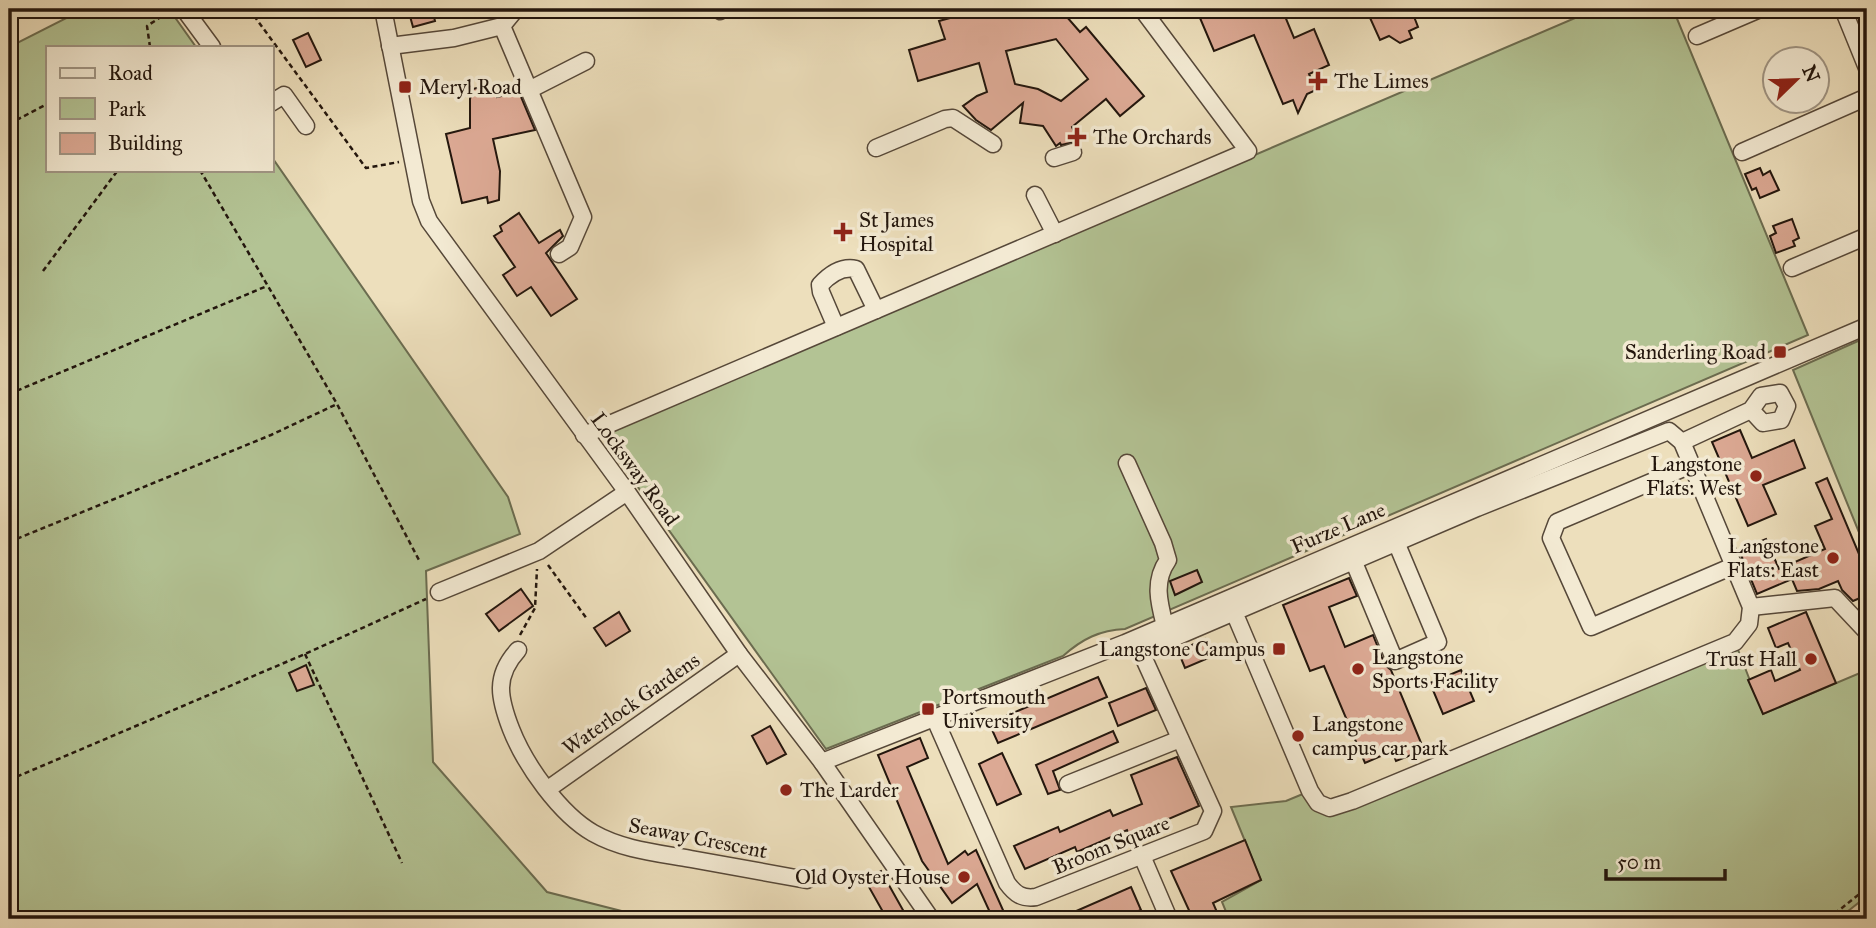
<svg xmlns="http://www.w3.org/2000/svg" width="1876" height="928" font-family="'IM FELL Great Primer',serif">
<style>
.green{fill:#b3c394;stroke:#6b6c50;stroke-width:2}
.building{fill:#dca994;stroke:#23160d;stroke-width:2;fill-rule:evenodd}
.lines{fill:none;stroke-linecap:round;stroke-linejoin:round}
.minor-casing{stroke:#564839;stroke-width:19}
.path{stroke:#23160d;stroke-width:2.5;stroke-dasharray:5 3.5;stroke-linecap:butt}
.minor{stroke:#f3ead3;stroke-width:16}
.poi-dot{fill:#8f2418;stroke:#f3ead3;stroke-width:2.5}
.labels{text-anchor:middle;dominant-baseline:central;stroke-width:7;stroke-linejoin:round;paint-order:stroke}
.poi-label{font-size:21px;fill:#23160d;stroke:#f3ead3;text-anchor:start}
.street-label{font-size:21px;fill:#23160d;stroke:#f3ead3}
</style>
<rect width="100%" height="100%" fill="#eddfbc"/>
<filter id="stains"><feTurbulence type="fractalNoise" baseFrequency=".00286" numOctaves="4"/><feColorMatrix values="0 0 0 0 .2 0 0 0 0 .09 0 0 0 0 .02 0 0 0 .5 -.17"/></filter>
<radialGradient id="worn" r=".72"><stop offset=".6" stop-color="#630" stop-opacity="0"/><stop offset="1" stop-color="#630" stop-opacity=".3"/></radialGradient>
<g class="green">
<polygon points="84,9 169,9 196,47 47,47 47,170 271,170 271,156 508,497 520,534 426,571 433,762 547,892 653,919 9,919 9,47"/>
<path d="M1596 9H1673L1808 335 1125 629C1100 630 1082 639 1063 656L826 749 612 451 614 429Z"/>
<polygon points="1867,337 1867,552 1793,370"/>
<polygon points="1735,642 1763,714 1867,670 1867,896 1838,919 1229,919 1222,902 1261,880 1231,807 1286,801 1310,791 1324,807"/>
</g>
<g class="building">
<polygon points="408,9 432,9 435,21 413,27"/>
<path d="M958 9H1024L1026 15 1046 9H1060L1080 32 1086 27 1144 96 1120 116 1106 99 1072 127 1078 140 1075 142 1061 145 1060 143 1056 146 1043 126 1020 123 1023 103 991 130 976 120 963 106 977 96 987 92 979 63 918 81 909 50 945 39 939 21 950 18 948 12ZM1056 39 1088 79 1061 101 1038 89 1015 84 1006 51Z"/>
<polygon points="1223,9 1282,9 1294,38 1314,29 1329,65 1309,74 1316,90 1307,94 1298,113 1293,100 1283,104 1254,35 1214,51 1200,18"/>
<polygon points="1366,9 1411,9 1418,27 1409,31 1412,38 1400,43 1389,36 1380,40"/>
<polygon points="308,33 321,60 306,67 293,40"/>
<polygon points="484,86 486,91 495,89 497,97 519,92 535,130 493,139 500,171 499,200 488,203 487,197 462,203 446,134 470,128 470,99 473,89"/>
<polygon points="1760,168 1763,175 1770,171 1779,190 1760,198 1756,188 1752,190 1745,174"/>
<polygon points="519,213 539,243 560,230 563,236 546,253 577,299 551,316 531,287 517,296 503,275 515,267 494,236 502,231 500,226"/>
<polygon points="1792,219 1799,238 1793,241 1795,246 1776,253 1770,236 1776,233 1773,226"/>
<polygon points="1740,430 1752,458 1794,440 1805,468 1763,485 1776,514 1748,526 1712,442"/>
<polygon points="1827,478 1867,573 1867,595 1853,601 1842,590 1838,581 1819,589 1797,591 1792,579 1757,594 1739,550 1766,539 1779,569 1825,549 1815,526 1832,519 1816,483"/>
<polygon points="1197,570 1202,582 1175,595 1170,581"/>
<polygon points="1349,578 1357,596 1329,607 1345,647 1373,635 1385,665 1391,670 1424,750 1396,761 1392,751 1365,763 1324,666 1310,671 1283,605"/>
<polygon points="521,589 533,606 499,631 486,614"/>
<polygon points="619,612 630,631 606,646 594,628"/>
<polygon points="1806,612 1836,683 1763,714 1748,680 1771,670 1775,681 1800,670 1788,643 1776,648 1768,628"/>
<polygon points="1205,639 1213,656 1185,668 1178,651"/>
<polygon points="306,665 314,685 297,691 289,673"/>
<polygon points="1461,670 1474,701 1443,714 1430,683"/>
<polygon points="1098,677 1107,697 998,743 989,723"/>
<polygon points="1146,688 1156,710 1118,726 1109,703"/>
<polygon points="770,726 786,754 767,764 752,736"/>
<polygon points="1113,731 1118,742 1053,771 1060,790 1048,794 1036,765"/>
<polygon points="920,738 928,758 907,767 948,864 965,851 968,855 976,850 1007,919 993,919 977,884 952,903 922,861 878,755"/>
<polygon points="1002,753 1021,794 997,805 979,764"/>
<polygon points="1177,757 1199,806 1129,836 1127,830 1077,852 1075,847 1025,869 1014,846 1058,827 1060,832 1110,810 1113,816 1142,804 1131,775"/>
<polygon points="1245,840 1261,880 1213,903 1220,919 1193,919 1171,871"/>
<polygon points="881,871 908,919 887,919 865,880"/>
<polygon points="1131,887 1141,910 1119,919 1058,919"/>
</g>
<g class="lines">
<g class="minor-casing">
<g id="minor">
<polyline points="184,9 212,47"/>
<polyline points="383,9 421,201 429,221 627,492 739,654 822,762 931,919"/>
<polyline points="719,9 720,11"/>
<polyline points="1843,9 1867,68"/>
<polyline points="502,26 583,217 570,247 559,254"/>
<polyline points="1697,36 1760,9"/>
<polyline points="390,46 454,38 502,26 516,9"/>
<polyline points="529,90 586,61"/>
<polyline points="271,103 284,95 306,126"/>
<polyline points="876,148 945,119 953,118 993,144"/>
<polyline points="1742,152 1867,97"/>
<polyline points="1054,158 1073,152"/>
<polyline points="1035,195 1055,234"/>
<polyline points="1792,268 1867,236"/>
<path d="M836 327 821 292 820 285C830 274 842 266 856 269L876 310"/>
<polyline points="584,435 1248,151 1142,9"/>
<polyline points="1682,442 1751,410 1761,396 1780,393 1787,406 1781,420 1763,423 1751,410"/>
<path d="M1127 463 1163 543 1168 560C1153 581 1159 603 1165 626"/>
<polyline points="1691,465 1557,522 1551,538 1591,627 1733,566"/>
<polyline points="1353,560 1395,661 1438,642 1396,542"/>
<polyline points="439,592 539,551 627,492"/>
<polyline points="1751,607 1835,598 1867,632"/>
<path d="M518 650C494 676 499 698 511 729 525 765 560 814 593 833 623 850 658 853 691 859 730 866 769 873 807 880"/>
<polyline points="1141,652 1477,508 1669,431 1682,442 1751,607 1749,624 1735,642 1352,801 1330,808 1318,803 1310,791 1234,612"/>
<path d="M934 717 1007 883C1015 894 1022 899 1036 897L1204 831 1213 811 1141 652 1134 647"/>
<polyline points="822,762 1125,643 1867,326"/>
<polyline points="1068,784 1180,739"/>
<polyline points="548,789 739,654"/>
<polyline points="1142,856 1169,919"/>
</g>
</g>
<g class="path">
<polyline points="249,9 366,168 399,162"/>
<polyline points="150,47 147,26 170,11"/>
<polyline points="9,124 47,104"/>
<polyline points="200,170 337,404 420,562"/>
<polyline points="43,271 118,170"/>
<polyline points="9,394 267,286"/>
<polyline points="9,542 271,435 337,404"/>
<polyline points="548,565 587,619"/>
<polyline points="520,635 535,608 537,569"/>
<polyline points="305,654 402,863"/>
<polyline points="9,780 305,654 426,599"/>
<polyline points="1828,919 1867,888"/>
</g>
<use href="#minor" class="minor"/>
</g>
<g class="poi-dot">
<path d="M1314.5 70.5h7v7h7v7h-7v7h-7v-7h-7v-7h7z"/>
<rect x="398" y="80" width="14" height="14" rx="3.5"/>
<path d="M1073.5 126.5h7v7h7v7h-7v7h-7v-7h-7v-7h7z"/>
<path d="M839.5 221.5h7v7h7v7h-7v7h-7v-7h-7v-7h7z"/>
<rect x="1773" y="345" width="14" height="14" rx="3.5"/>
<circle cx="1756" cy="476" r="7"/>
<circle cx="1833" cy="558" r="7"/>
<rect x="1272" y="642" width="14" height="14" rx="3.5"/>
<circle cx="1811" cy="659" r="7"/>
<circle cx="1358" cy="669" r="7"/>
<rect x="921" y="702" width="14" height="14" rx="3.5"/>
<circle cx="1298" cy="736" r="7"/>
<circle cx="786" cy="790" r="7"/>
<circle cx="964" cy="877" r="7"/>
</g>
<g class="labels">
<g class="poi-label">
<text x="1334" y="81">The Limes</text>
<text x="419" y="87">Meryl Road</text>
<text x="1093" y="137">The Orchards</text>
<text x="859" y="220">St James<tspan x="859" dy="24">Hospital</tspan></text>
<text x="1766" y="352" text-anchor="end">Sanderling Road</text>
<text x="1742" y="464" text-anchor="end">Langstone<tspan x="1742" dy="24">Flats: West</tspan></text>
<text x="1819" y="546" text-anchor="end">Langstone<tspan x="1819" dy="24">Flats: East</tspan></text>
<text x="1265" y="649" text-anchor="end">Langstone Campus</text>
<text x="1372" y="657">Langstone<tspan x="1372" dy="24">Sports Facility</tspan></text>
<text x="1797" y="659" text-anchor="end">Trust Hall</text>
<text x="942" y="697">Portsmouth<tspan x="942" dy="24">University</tspan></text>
<text x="1312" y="724">Langstone<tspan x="1312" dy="24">campus car park</tspan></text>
<text x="800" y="790">The Larder</text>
<text x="950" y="877" text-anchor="end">Old Oyster House</text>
</g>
<g class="street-label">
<text transform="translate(635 469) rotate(54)">Locksway Road</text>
<text transform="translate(1338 528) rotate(-23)">Furze Lane</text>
<text transform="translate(631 704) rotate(-35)">Waterlock Gardens</text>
<text transform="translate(698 838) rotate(11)">Seaway Crescent</text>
<text transform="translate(1111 845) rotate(-22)">Broom Square</text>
</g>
</g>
<rect width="1876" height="928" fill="none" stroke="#eddfbc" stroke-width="35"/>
<rect x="10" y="10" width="1855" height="907" fill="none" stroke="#23160d" stroke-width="3.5"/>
<rect x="18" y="18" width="1841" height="893" fill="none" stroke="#23160d" stroke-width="2"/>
<rect x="46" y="46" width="228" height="126" fill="#f3ead3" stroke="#a09584" stroke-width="2"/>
<rect x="60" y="68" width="35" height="10" fill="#f3ead3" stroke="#a09584" stroke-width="2"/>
<text x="108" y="80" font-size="21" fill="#23160d">Road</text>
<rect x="60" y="98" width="35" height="21" fill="#b3c394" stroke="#a09584" stroke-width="2"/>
<text x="108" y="116" font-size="21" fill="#23160d">Park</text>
<rect x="60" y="133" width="35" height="21" fill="#dca994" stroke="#a09584" stroke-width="2"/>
<text x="108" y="150" font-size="21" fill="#23160d">Building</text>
<g transform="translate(1796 80) rotate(67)"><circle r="33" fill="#f3ead3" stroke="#a09584" stroke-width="2"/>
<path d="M0-5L12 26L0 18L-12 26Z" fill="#8f2418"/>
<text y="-10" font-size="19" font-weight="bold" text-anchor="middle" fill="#23160d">N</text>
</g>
<path d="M1606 869v10h119v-10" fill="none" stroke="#23160d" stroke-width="3.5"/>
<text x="1617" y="869" font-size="21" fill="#23160d" stroke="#f3ead3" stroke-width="5" paint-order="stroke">50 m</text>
<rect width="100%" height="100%" filter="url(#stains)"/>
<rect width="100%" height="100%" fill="url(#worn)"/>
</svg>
